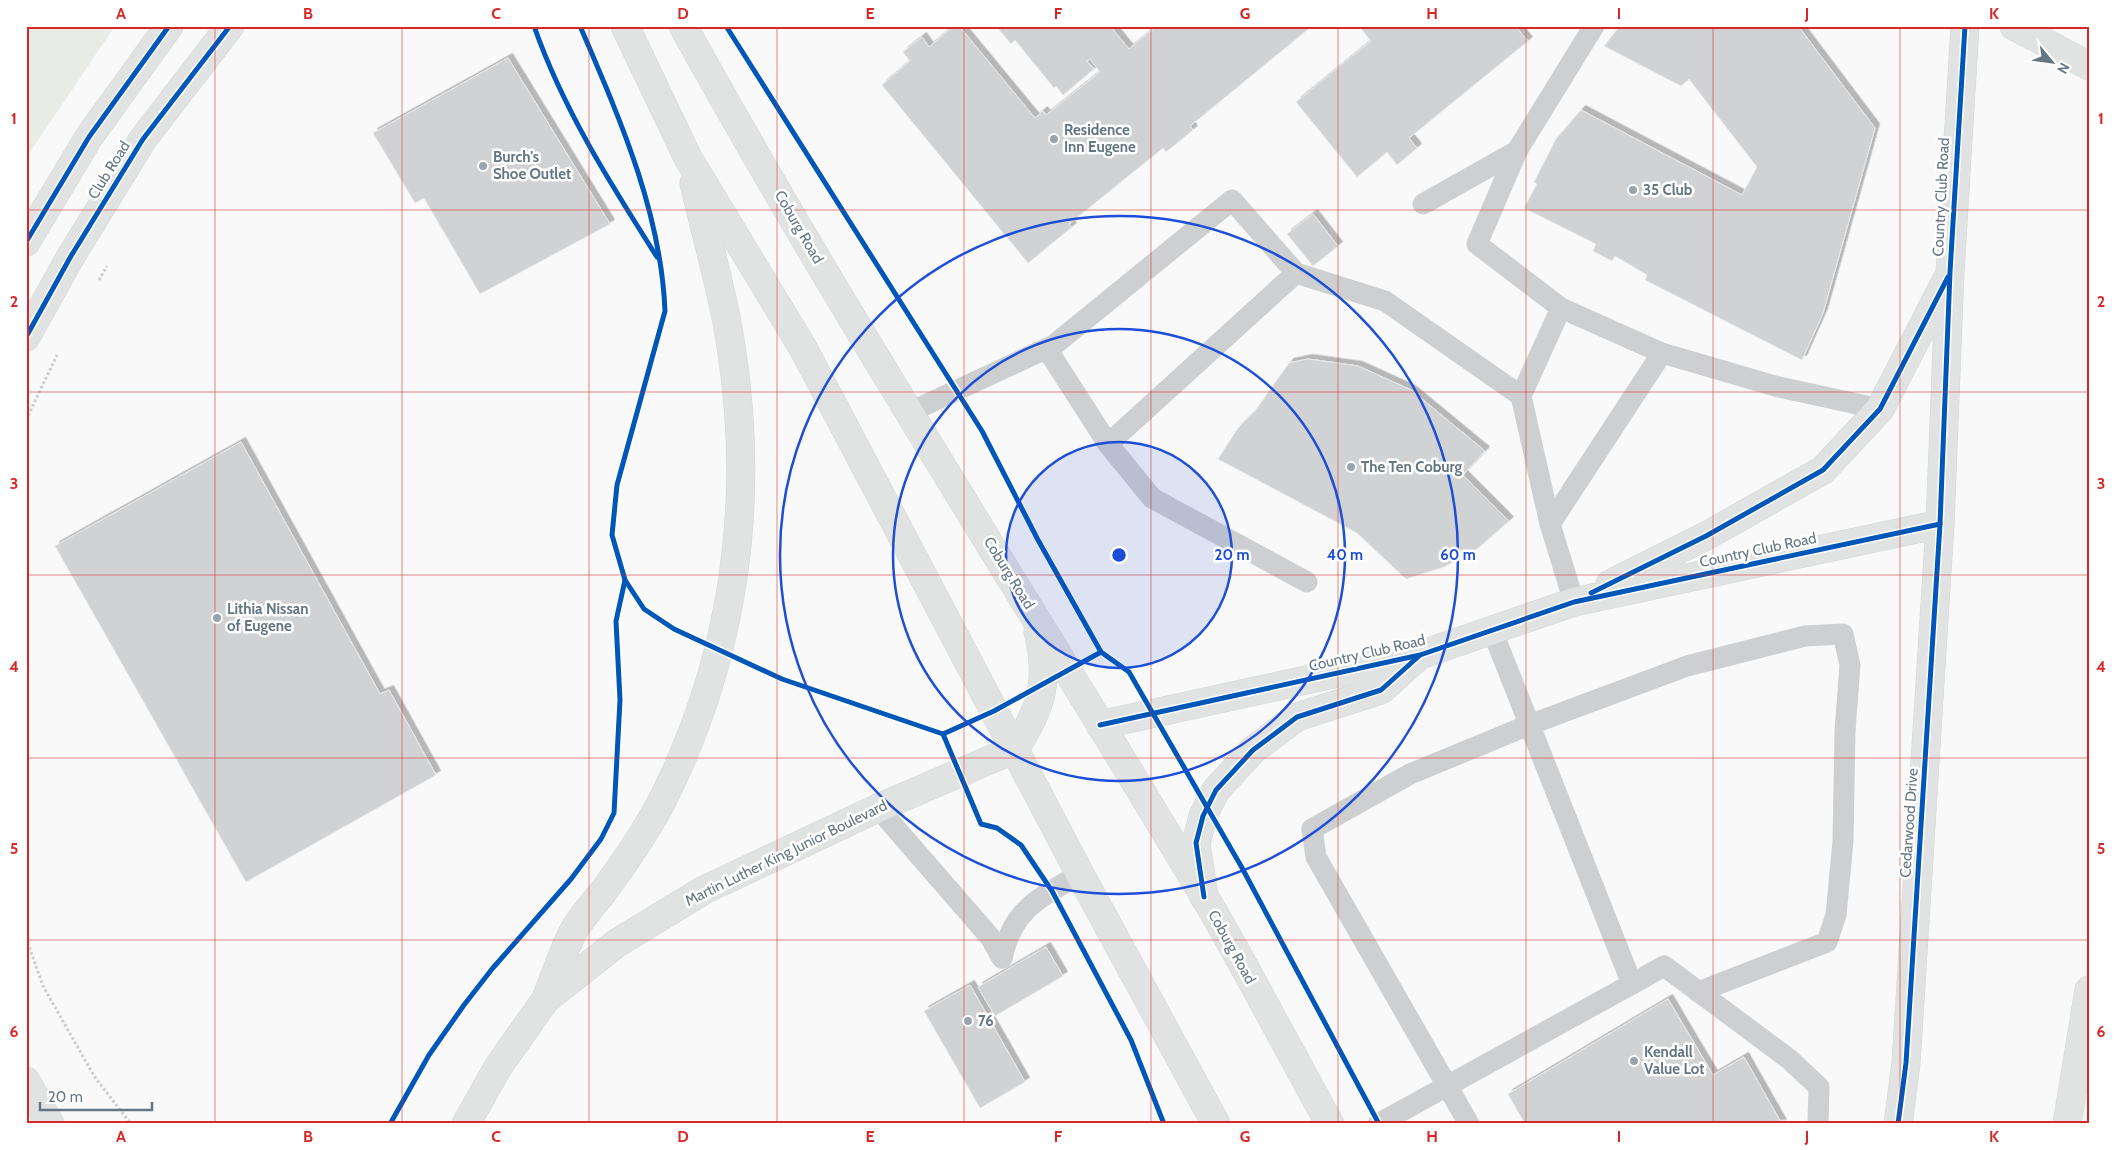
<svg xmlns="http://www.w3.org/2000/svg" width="2115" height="1150" font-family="Cabin,sans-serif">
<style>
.green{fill:#e8ebe6}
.building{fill:#d0d2d3;stroke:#e8e8e8;filter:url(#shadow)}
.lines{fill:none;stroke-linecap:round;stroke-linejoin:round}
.secondary-casing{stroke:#d5d6d7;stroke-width:29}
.primary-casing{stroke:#d5d6d7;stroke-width:29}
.highway-casing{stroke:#d5d6d6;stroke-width:29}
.path{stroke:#cbcccd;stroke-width:3;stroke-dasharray:2.5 2.5;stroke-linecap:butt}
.lane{stroke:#cecfd0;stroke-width:21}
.secondary{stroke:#e1e2e2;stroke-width:28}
.primary{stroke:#e1e2e2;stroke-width:28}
.highway{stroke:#e1e2e2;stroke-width:28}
.cycleway-casing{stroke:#fff;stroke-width:8}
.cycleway{stroke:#0057b8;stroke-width:5}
.grid{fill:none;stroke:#d62828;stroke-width:1;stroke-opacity:0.55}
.ring{fill:none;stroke:#1d4ed8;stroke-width:2.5}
.poi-dot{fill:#99a4ac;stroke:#fff;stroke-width:2}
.labels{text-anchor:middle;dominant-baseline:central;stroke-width:5;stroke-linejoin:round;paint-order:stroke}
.poi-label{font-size:15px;font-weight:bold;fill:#657683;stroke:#fff;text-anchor:start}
.street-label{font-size:15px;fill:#657683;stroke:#fff}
.centre{fill:#1d4ed8;stroke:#fff;stroke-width:2.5}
.ring-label{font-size:15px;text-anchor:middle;font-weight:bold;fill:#1d4ed8;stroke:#fff;stroke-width:5;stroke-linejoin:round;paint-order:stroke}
.neatline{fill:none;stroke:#d62828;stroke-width:2}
.grid-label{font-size:16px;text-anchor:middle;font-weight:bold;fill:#d62828}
</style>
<defs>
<filter id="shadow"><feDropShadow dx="4.5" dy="-4.5" stdDeviation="0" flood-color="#0004"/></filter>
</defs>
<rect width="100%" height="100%" fill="#f9f9f9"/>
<polygon class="green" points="26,26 115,26 26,158"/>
<g class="building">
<polygon points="954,26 959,26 1035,118 1043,111 1046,115 1100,72 1090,59 1087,61 1094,69 1063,95 1056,86 1054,88 1015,40 1011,44 996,26 1110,26 1129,49 1157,26 1312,26 1190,126 1193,130 1166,152 1163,148 1069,224 1072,227 1028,263 882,85 910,61 903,52 922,37 929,47"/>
<polygon points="1359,26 1515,26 1528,41 1409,138 1417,148 1397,165 1387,152 1357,177 1296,102 1371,41"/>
<polygon points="1620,26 1798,26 1875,128 1823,313 1802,360 1645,280 1647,275 1615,256 1612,261 1593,251 1596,244 1524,208 1537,184 1534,182 1556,139 1581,110 1742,195 1757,167 1689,79 1681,86 1604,46"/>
<polygon points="508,58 610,224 480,294 424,198 415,203 373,133"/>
<polygon points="1313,214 1338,246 1313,266 1287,234"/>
<polygon points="1308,359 1358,366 1411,390 1485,451 1463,475 1509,521 1477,549 1444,567 1406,579 1357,533 1218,459 1238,428 1255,411 1289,363"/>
<polygon points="241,442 380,694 389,690 436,775 246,882 55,546"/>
<polygon points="1046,947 1063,976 995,1016 978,987"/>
<polygon points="970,985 1025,1082 980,1108 924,1011"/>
<polygon points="1668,999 1713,1075 1744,1057 1782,1124 1525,1124 1508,1094"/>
</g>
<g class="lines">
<g class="secondary-casing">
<g id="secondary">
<polyline points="2014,26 2089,66"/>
<polyline points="26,242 89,137 169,26"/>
<polyline points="26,337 71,256 143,139 230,26"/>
<polyline points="1610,584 1706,536 1823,470 1880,409 1946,281"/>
<polyline points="1100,725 1420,655 1574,602 1940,524"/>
<polyline points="1204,897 1196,843 1203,816 1216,790 1253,750 1297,717 1381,690 1420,655"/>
<polyline points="26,1081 50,1124"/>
<polyline points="466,1124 498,1067 546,999 617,943 704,890 878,808 1015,749"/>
<polyline points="1898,1124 1906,1063 1940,524 1950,272 1965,26"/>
</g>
</g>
<g class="primary-casing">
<g id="primary">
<polyline points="625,26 688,158 803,348 1080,874 1216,1124"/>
<path d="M683 26C846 321 1030 604 1203 894 1247 969 1287 1047 1330 1124"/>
<path d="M1015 749C1042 707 1050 681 1038 631"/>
<path d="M546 999C555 976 563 951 574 930 582 917 593 904 603 892 625 862 647 831 664 797 733 658 755 507 732 353 724 296 707 240 694 183"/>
</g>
</g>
<g class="highway-casing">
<polyline id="highway" points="2067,1124 2089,990"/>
</g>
<g class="path">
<polyline points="99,280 107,266"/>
<polyline points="26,420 57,355"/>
<polyline points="26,938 43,986 94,1076 131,1124"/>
</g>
<g class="lane">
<polyline points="1423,204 1517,151"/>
<polyline points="1561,308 1662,353 1775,386 1880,409"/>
<polyline points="1047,349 1108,444 1152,498 1307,582"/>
<polyline points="1521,396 1561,308 1477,244 1517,151 1594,26"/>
<polyline points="908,413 1054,345 1232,200 1296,273 1385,301 1521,396 1550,524 1574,602"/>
<polyline points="1108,444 1296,273"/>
<polyline points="1550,524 1662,353"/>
<polyline points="878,808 990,937 1002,958"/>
<path d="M1002 958C1013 908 1040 898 1080 874"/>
<polyline points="1632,984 1664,966 1789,1059 1819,1087 1818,1124"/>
<polyline points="1378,1124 1632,984 1492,630"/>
<polyline points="1469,1124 1316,857 1312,829 1410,774 1529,725 1687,666 1805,636 1843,634 1850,665 1845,731 1843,841 1836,915 1827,942 1698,992"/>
</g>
<use href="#secondary" class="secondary"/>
<use href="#primary" class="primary"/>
<use href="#highway" class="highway"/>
<g class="cycleway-casing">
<g id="cycleway">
<path d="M534 26C563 109 610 183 657 257"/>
<path d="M580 26C619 117 661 211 665 311L617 485 612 535 625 580 644 609 674 629 782 679 943 734 994 711 1101 652"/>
<polyline points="726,26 982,431 1038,540 1101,652 1129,672 1241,866 1379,1124"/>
<polyline points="26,242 89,137 169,26"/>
<polyline points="26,337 71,256 143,139 230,26"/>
<polyline points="1591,593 1706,536 1823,470 1880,409 1948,277"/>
<polyline points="1100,725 1420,655 1574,602 1940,524"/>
<polyline points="943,734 981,824 997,828 1021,845 1052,891 1131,1040 1164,1124"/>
<polyline points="1204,897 1196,843 1203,816 1216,790 1253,750 1297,717 1381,690 1419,656"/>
<polyline points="390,1124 429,1055 464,1005 492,969 571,879 601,839 614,813 620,700 616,621 625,580"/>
<polyline points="1898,1124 1906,1063 1940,524 1950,272 1965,26"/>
</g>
</g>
<use href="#cycleway" class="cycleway"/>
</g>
<path class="grid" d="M215 26V1124M402 26V1124M589 26V1124M777 26V1124M964 26V1124M1151 26V1124M1338 26V1124M1526 26V1124M1713 26V1124M1900 26V1124M26 210H2089M26 392H2089M26 575H2089M26 758H2089M26 940H2089"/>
<circle cx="1119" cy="555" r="113" fill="#1d4ed8" fill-opacity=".12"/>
<g class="ring">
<circle cx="1119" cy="555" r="113"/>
<circle cx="1119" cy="555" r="226"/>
<circle cx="1119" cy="555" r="339"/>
</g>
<g class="poi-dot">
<circle cx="1054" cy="139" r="5"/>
<circle cx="483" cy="166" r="5"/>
<circle cx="1633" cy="190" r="5"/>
<circle cx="1351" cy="467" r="5"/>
<circle cx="217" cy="618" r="5"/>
<circle cx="968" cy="1021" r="5"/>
<circle cx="1634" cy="1061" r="5"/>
</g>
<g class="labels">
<g class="poi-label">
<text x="1064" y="130">Residence<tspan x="1064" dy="17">Inn Eugene</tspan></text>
<text x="493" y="157">Burch's<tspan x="493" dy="17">Shoe Outlet</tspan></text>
<text x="1643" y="190">35 Club</text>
<text x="1361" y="467">The Ten Coburg</text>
<text x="227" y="609">Lithia Nissan<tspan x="227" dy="17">of Eugene</tspan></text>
<text x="978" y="1021">76</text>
<text x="1644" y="1052">Kendall<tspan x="1644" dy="17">Value Lot</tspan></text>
</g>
<g class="street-label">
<text transform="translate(109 170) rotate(-58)">Club Road</text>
<text transform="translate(1941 197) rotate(-87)">Country Club Road</text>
<text transform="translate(799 227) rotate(60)">Coburg Road</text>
<text transform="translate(1758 550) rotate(-12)">Country Club Road</text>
<text transform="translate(1009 573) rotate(58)">Coburg Road</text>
<text transform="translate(1367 653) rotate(-13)">Country Club Road</text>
<text transform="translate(1909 823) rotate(-86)">Cedarwood Drive</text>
<text transform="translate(786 853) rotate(-26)">Martin Luther King Junior Boulevard</text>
<text transform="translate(1232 947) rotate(61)">Coburg Road</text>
</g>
</g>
<circle cx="1119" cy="555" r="8" class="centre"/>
<g class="ring-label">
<text x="1232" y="560">20 m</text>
<text x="1345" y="560">40 m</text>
<text x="1458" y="560">60 m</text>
</g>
<rect width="2115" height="1150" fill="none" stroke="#ffffff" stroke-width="55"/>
<g transform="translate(2052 62) rotate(119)" stroke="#ffffff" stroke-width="4" paint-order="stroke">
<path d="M0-4L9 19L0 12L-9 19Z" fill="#657683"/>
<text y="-8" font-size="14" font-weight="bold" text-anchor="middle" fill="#657683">N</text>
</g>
<path d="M40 1102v8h112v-8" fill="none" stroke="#657683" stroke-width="2.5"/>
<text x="48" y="1102" font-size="15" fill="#657683" stroke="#ffffff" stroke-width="4" paint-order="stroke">20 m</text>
<rect x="28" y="28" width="2060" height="1094" class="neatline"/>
<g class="grid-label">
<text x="121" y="19">A</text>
<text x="308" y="19">B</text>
<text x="496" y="19">C</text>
<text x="683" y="19">D</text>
<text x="870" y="19">E</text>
<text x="1058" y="19">F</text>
<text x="1245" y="19">G</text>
<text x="1432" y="19">H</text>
<text x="1619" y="19">I</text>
<text x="1807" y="19">J</text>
<text x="1994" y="19">K</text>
<text x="14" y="124">1</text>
<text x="2101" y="124">1</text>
<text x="14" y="307">2</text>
<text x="2101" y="307">2</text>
<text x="14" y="489">3</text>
<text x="2101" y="489">3</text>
<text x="14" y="672">4</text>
<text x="2101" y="672">4</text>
<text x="14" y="854">5</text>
<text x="2101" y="854">5</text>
<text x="14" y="1037">6</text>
<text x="2101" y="1037">6</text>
<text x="121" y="1142">A</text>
<text x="308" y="1142">B</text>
<text x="496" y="1142">C</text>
<text x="683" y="1142">D</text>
<text x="870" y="1142">E</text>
<text x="1058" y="1142">F</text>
<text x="1245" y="1142">G</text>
<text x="1432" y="1142">H</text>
<text x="1619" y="1142">I</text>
<text x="1807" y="1142">J</text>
<text x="1994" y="1142">K</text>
</g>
</svg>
